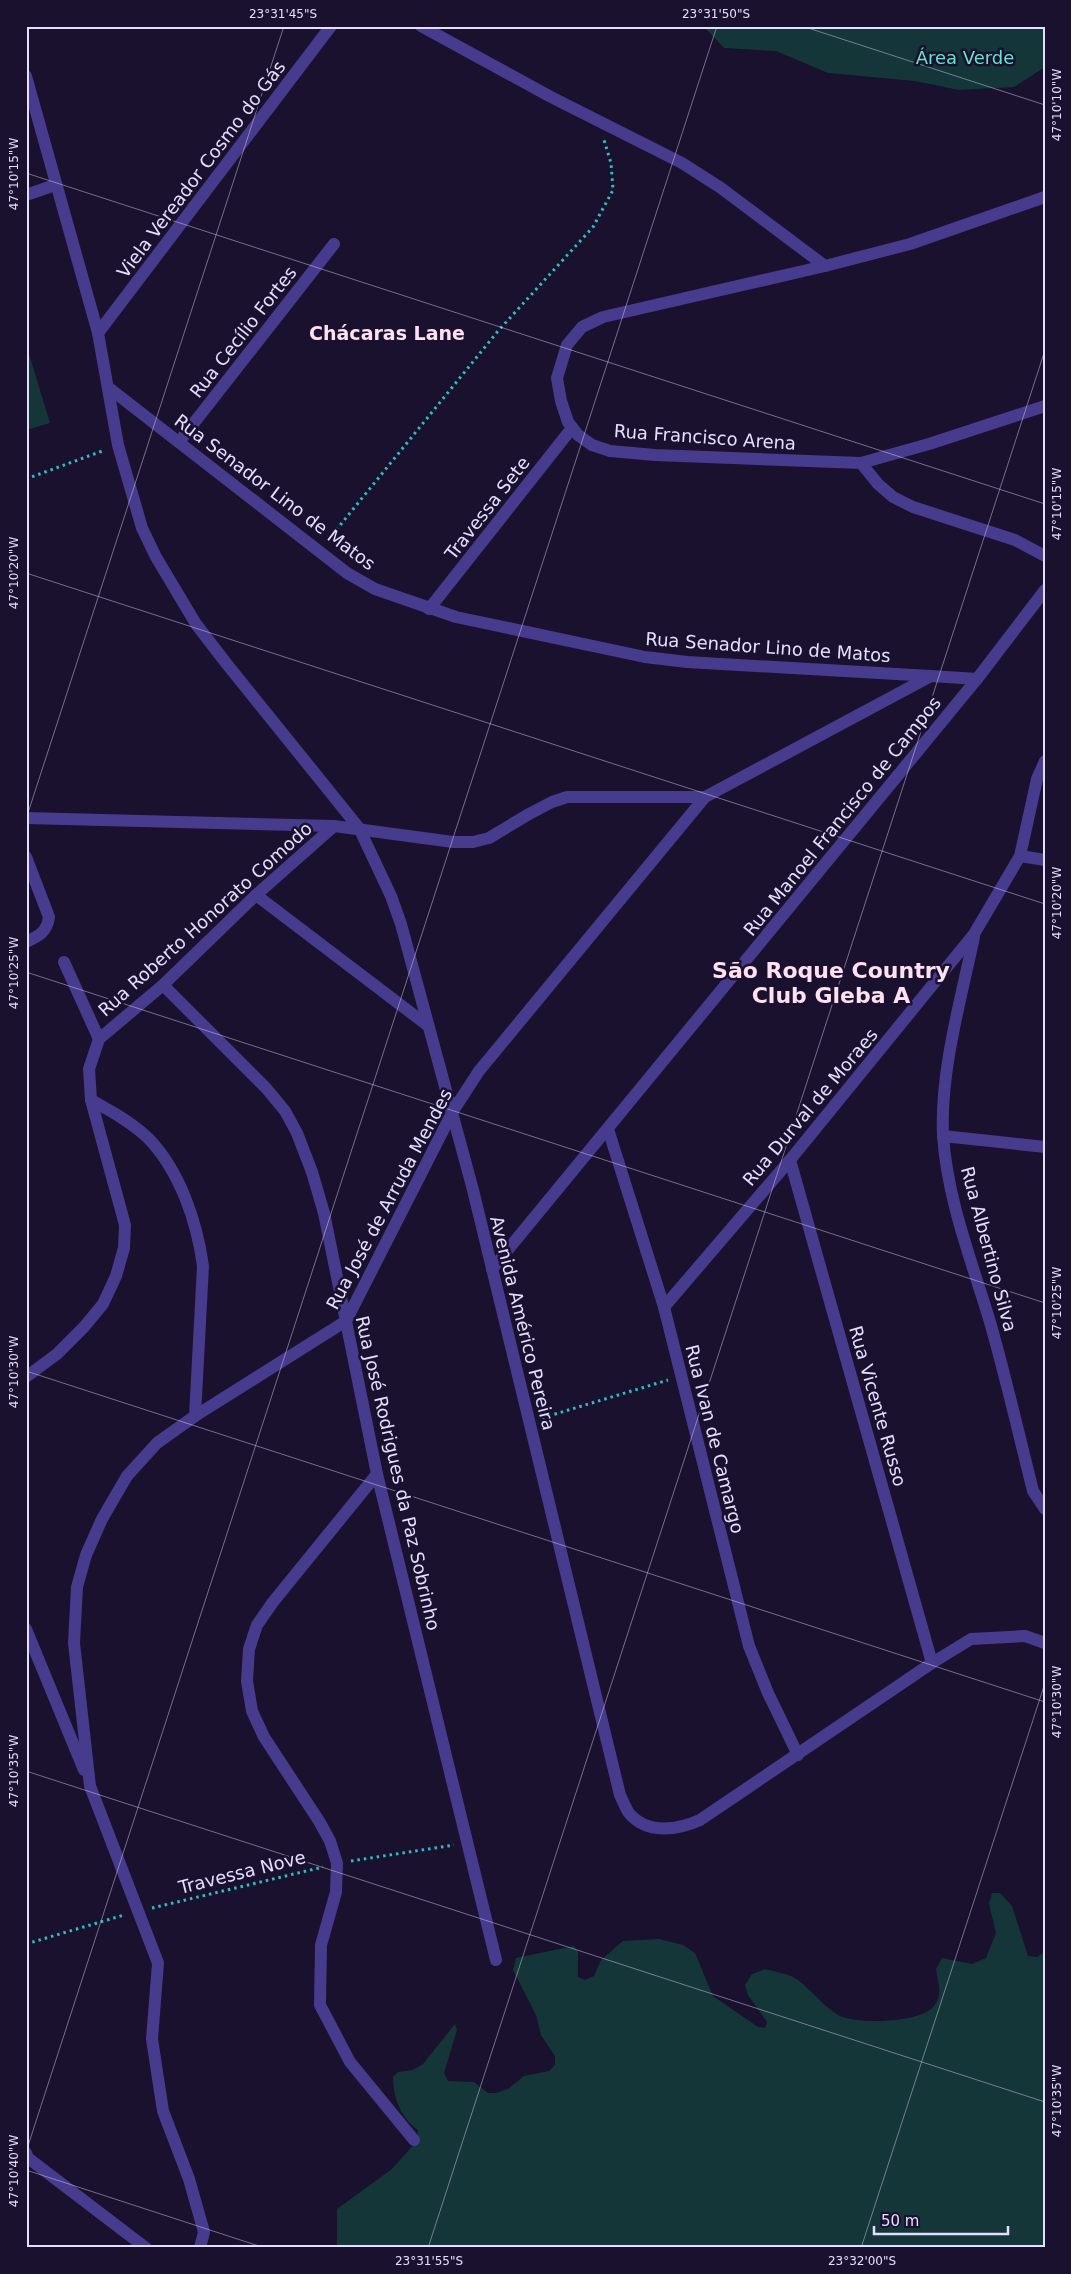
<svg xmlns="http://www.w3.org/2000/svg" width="1071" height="2274" font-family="'DejaVu Sans',sans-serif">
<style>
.green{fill:#143638}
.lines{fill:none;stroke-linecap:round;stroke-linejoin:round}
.path{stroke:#2ebfc3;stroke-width:3;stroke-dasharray:2.5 4;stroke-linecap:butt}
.minor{stroke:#463b8d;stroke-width:12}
.ticks{fill:none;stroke:#e4deff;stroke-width:1;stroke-opacity:0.45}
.labels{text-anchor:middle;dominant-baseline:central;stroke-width:5;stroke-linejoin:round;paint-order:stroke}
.park-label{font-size:18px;fill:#65e4d0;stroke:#19112e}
.street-label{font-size:18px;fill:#e4deff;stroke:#19112e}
.neighbourhood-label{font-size:19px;font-weight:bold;fill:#ffe0f1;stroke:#19112e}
.district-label{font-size:22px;font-weight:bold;fill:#ffe0f1;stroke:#19112e}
.neatline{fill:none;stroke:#e4deff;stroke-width:2}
.ticks-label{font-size:12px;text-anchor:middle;fill:#e4deff}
</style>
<rect width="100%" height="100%" fill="#19112e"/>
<g class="green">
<polygon points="703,26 1045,26 1045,67 1014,87 959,90 915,81 828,73 776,51 724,48"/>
<polygon points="26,344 50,423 26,430"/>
<path d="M992 1893H1000L1012 1906 1028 1956 1037 1957 1045 1952V2248H337V2209L392 2169 417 2141 418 2130C401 2118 393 2098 393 2077L398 2072 413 2070 423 2064 455 2024 457 2030 444 2073 448 2081 474 2082 488 2093H496L508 2089 524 2076 549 2071 555 2065V2056L541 2035 536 2015 513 1970 516 1958 574 1946 578 1952V1977L585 1980 594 1976 601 1960 623 1941 659 1939 683 1945 695 1953 713 1996 758 2027 765 2028 767 2022 748 1995 745 1985 752 1974 765 1969C773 1971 783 1973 791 1976 809 1985 821 2005 838 2015 856 2025 922 2023 934 2006 943 1995 938 1982 936 1969L942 1958 972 1964 986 1958 996 1933 989 1904Z"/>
</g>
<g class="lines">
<g class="path">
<polyline points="26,479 105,450"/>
<polyline points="328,540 498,331 593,227 613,190 611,163 604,140"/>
<polyline points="542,1418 668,1380"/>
<polyline points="351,1861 454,1845"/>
<polyline points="152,1908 323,1867"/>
<polyline points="26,1944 124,1915"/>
</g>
<g class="minor">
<polyline points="421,26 551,97 682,163 721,188 825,266 910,244 1045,197"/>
<path d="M26 76 98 333 118 445 142 528 156 557 196 624 226 663 359 828 391 896 401 924 473 1190 620 1795C623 1801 626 1809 629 1813 647 1835 678 1830 700 1820L932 1663 971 1639 1025 1636 1045 1643"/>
<polyline points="26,195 55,185"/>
<polyline points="825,266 603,317 582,327 567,345 557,378 561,401 568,422 578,435 592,445 610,451 655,455 861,463 929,444 1045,406"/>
<polyline points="98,333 331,26"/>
<polyline points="109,388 347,573 375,589 456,617 645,657 687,662 931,676"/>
<polyline points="179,442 334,244"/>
<polyline points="861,463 878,484 893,497 913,507 1015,540 1045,556"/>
<polyline points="429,609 572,428"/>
<polyline points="26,818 334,826"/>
<polyline points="1020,856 1045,860"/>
<path d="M26 857 49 917C47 932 39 936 26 942"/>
<polyline points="256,895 427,1025"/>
<path d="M974 937C961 999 940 1072 943 1135 947 1199 972 1262 990 1322 1006 1378 1019 1435 1033 1491L1045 1509"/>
<polyline points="64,962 99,1039"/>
<polyline points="163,985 266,1088 285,1111 297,1133 312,1172 324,1213 377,1474 496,1960"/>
<path d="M91 1100C111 1111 131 1122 148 1138 180 1171 197 1222 203 1266L195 1416"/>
<polyline points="608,1129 664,1307 749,1646 768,1693 798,1755"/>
<polyline points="943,1136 1045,1147"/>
<polyline points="790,1160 932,1663"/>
<polyline points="492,1269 977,679 1045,590"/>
<polyline points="664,1307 790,1160 974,934 1020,856 1037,779 1045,761"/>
<polyline points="26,1377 57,1354 84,1327 103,1304 116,1276 124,1248 125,1225 91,1100 89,1069 99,1039 163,985 256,895 334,826 453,842 473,842 489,838 529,814 552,802 567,797 705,797"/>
<polyline points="377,1474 273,1602 257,1625 249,1649 247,1681 252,1711 264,1737 319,1821 330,1841 337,1863 336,1892 321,1945 320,2005 350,2062 414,2140"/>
<polyline points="26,1629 84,1770"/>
<polyline points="26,2153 28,2158 146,2248"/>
<polyline points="200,2248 204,2232 189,2179 163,2111 152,2039 158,1963 90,1786 74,1643 77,1587 86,1555 102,1519 127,1476 157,1443 195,1416 346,1321 453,1111 479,1071 705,797 931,676 977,679"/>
</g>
</g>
<path class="ticks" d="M802 26 1045 105M26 173 1045 504M26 573 1045 904M26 819 284 26M26 972 1045 1303M26 1371 1045 1702M26 1771 1045 2102M26 2152 717 26M26 2170 265 2248M428 2248 1045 350M861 2248 1045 1683"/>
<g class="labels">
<g class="park-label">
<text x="965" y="57">Área Verde</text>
</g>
<g class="street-label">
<text transform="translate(201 169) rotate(-53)">Viela Vereador Cosmo do Gás</text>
<text transform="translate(243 332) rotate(-52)">Rua Cecílio Fortes</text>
<text transform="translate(705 437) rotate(4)">Rua Francisco Arena</text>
<text transform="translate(275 492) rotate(37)">Rua Senador Lino de Matos</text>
<text transform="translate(487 508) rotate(-52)">Travessa Sete</text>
<text transform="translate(768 647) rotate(4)">Rua Senador Lino de Matos</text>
<text transform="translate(842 816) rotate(-51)">Rua Manoel Francisco de Campos</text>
<text transform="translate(205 919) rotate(-42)">Rua Roberto Honorato Comodo</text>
<text transform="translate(810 1107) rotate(-50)">Rua Durval de Moraes</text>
<text transform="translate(389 1199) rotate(-62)">Rua José de Arruda Mendes</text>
<text transform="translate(989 1249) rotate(75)">Rua Albertino Silva</text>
<text transform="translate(523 1323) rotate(76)">Avenida Américo Pereira</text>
<text transform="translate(878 1406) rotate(74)">Rua Vicente Russo</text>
<text transform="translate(715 1439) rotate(76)">Rua Ivan de Camargo</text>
<text transform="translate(398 1473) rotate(77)">Rua José Rodrigues da Paz Sobrinho</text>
<text transform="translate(242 1872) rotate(-14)">Travessa Nove</text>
</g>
<g class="neighbourhood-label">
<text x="387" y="333">Chácaras Lane</text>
</g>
<g class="district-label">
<text x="831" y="970">São Roque Country<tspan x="831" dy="25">Club Gleba A</tspan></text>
</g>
</g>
<rect width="1071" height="2274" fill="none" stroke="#19112e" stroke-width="55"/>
<path d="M874 2226v8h134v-8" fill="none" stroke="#e4deff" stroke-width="2.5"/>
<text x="881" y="2226" font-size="15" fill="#e4deff" stroke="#19112e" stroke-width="4" paint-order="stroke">50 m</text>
<rect x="28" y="28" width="1016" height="2218" class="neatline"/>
<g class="ticks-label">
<text x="283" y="18">23°31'45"S</text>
<text x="716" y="18">23°31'50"S</text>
<text transform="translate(1057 105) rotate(-90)" y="4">47°10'10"W</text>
<text transform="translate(14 174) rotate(-90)" y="4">47°10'15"W</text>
<text transform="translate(1057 504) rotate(-90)" y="4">47°10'15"W</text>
<text transform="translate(14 573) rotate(-90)" y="4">47°10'20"W</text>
<text transform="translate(1057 903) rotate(-90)" y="4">47°10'20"W</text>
<text transform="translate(14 973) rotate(-90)" y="4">47°10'25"W</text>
<text transform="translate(1057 1303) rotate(-90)" y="4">47°10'25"W</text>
<text transform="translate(14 1372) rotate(-90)" y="4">47°10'30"W</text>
<text transform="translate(1057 1702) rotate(-90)" y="4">47°10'30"W</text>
<text transform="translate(14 1771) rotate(-90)" y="4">47°10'35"W</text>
<text transform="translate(1057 2101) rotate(-90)" y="4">47°10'35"W</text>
<text transform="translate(14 2171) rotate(-90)" y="4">47°10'40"W</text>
<text x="429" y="2265">23°31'55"S</text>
<text x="862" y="2265">23°32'00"S</text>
</g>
</svg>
